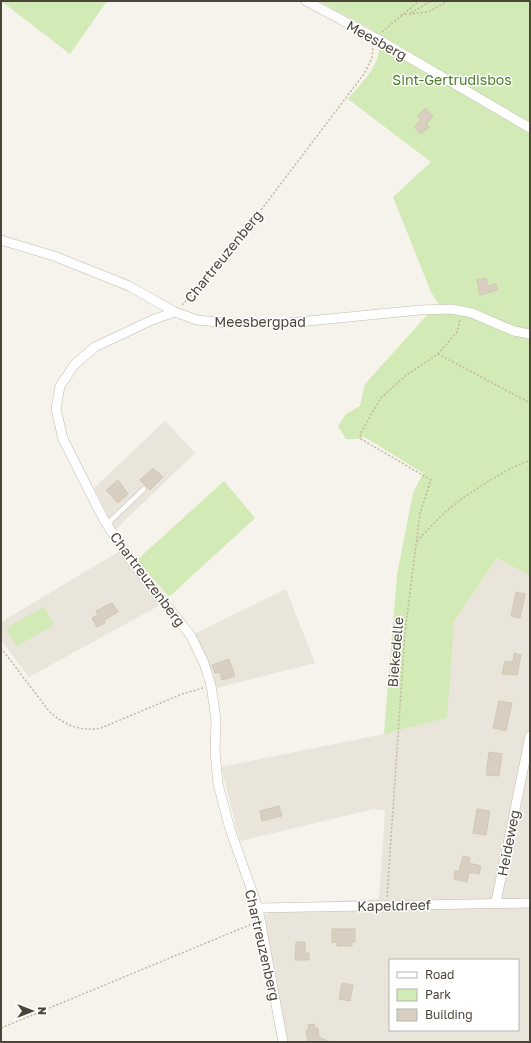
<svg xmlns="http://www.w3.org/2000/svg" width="531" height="1043" font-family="'Golos Text',sans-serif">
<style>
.residential{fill:#eae5da;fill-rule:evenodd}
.green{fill:#d2eab5}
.building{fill:#d8cfc1;stroke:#d3c7b4}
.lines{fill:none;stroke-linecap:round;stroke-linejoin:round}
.lane-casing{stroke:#c2bbae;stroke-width:5.5}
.street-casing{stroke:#c2bbae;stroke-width:10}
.path{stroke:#c4b79f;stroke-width:1.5;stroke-dasharray:2 2;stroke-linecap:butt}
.lane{stroke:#fff;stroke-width:4.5}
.street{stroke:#fff;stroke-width:9}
.labels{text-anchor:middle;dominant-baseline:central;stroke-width:3;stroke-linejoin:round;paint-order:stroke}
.street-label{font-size:14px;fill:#4b4439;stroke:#fff}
.park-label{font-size:14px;fill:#4a7f2a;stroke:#fff}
</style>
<rect width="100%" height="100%" fill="#f6f3ec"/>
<g class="residential">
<polygon points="165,421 195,453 115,530 94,488"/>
<polygon points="120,551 162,604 29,677 1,640 1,622"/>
<path d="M497 558 530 576V1042H288L262 920 269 912V904L379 899 385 811 374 809 240 841 221 767 384 734 446 718 454 621ZM390 960H518V1030H390Z"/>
<polygon points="286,589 315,663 217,688 194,634"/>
</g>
<g class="green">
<polygon points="1,1 107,1 70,54"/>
<path d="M318 1H530V576L497 558 454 621 447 718 384 734 397 575 413 493 423 473 363 436 361 439H346L338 426 346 414 360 406 365 384 427 315 439 305 431 292 393 197 431 162 348 99C360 84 379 68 379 48 379 42 375 35 373 30Z"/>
<polygon points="224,481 255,518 169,597 137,560"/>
<polygon points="44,607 54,625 17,646 6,628"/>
</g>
<g class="building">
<polygon points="426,108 433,117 426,124 429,127 421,134 414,127 421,120 417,116"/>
<polygon points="486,278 488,286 496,284 498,290 480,295 477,280"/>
<polygon points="153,468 163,477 150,490 140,480"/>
<polygon points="118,480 128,494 118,503 106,490"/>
<polygon points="516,592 525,594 520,618 511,616"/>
<polygon points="112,603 118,612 104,620 105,623 97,627 92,618 98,615 96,611"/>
<polygon points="514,653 521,655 517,675 502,674 505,661 513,662"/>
<polygon points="229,659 235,676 222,680 220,672 215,673 212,665"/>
<polygon points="499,701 512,703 506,731 493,728"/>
<polygon points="489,752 502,754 499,776 486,775"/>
<polygon points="279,806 282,816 262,821 260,811"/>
<polygon points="477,809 490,811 486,835 473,833"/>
<polygon points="463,856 470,858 469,863 481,866 479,874 469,872 467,882 454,879 455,871 459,872"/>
<polygon points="332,929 355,929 355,942 352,942 352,946 337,946 337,942 332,943"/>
<polygon points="296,942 305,942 305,953 309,953 309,960 295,960"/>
<polygon points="342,983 353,985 350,1001 339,999"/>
<polygon points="314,1024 315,1029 318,1028 319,1037 330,1042 308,1042 306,1030 309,1030 308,1025"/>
</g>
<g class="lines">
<g class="lane-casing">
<polyline id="lane" points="107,524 144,489"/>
</g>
<g class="street-casing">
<g id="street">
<polyline points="306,1 374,37 530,128"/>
<polyline points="1,240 54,256 129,286 175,312 197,320 228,323 288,323 420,310 452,309 472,313 514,331 530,334"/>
<polyline points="175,312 152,320 95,347 75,364 60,386 56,409 63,439 104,520 129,558 191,636 204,663 211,685 216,720 215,751 218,784 230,829 258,908 283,1042"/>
<polyline points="496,902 530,736"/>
<polyline points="258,908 530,903"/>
</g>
</g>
<g class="path">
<polyline points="411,13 431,1"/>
<polyline points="401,15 428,12 448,1"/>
<polyline points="382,32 419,1"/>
<polyline points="182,305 214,272 364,74 372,58 373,46"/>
<polyline points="438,354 530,403"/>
<path d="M417 541C429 529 441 514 455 504 467 494 517 462 530 461"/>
<path d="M1 648 49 711C64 725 80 732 101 728L182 694 203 688"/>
<polyline points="387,897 405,632 420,513 431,480 361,439 360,434 381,398 405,376 438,354 457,332 460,320"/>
<polyline points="1,1028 252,924"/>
</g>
<use href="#lane" class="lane"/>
<use href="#street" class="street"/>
</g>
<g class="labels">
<g class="street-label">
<text transform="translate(377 40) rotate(29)">Meesberg</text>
<text transform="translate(223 256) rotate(-51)">Chartreuzenberg</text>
<text x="260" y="321">Meesbergpad</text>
<text transform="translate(148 579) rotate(53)">Chartreuzenberg</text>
<text transform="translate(395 652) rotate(-85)">Biekedelle</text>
<text transform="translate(508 843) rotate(-79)">Heideweg</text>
<text transform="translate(394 905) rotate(-1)">Kapeldreef</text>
<text transform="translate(263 945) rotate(77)">Chartreuzenberg</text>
</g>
<g class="park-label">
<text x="452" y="79">Sint-Gertrudisbos</text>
</g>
</g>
<rect width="531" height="1043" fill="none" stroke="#4b4439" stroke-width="4"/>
<rect x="389" y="959" width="130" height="72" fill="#ffffff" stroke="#b7b4b0"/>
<rect x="397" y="972" width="20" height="6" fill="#ffffff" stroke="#b7b4b0"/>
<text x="425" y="979" font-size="12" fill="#4b4439">Road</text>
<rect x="397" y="989" width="20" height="12" fill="#d2eab5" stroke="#b7b4b0"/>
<text x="425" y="999" font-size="12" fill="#4b4439">Park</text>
<rect x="397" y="1009" width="20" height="12" fill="#d8cfc1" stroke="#b7b4b0"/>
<text x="425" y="1019" font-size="12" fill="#4b4439">Building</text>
<g transform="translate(32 1011) rotate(90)" stroke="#ffffff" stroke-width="3" paint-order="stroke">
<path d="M0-3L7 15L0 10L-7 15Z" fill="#4b4439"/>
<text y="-6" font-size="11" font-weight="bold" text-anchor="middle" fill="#4b4439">N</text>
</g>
</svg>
